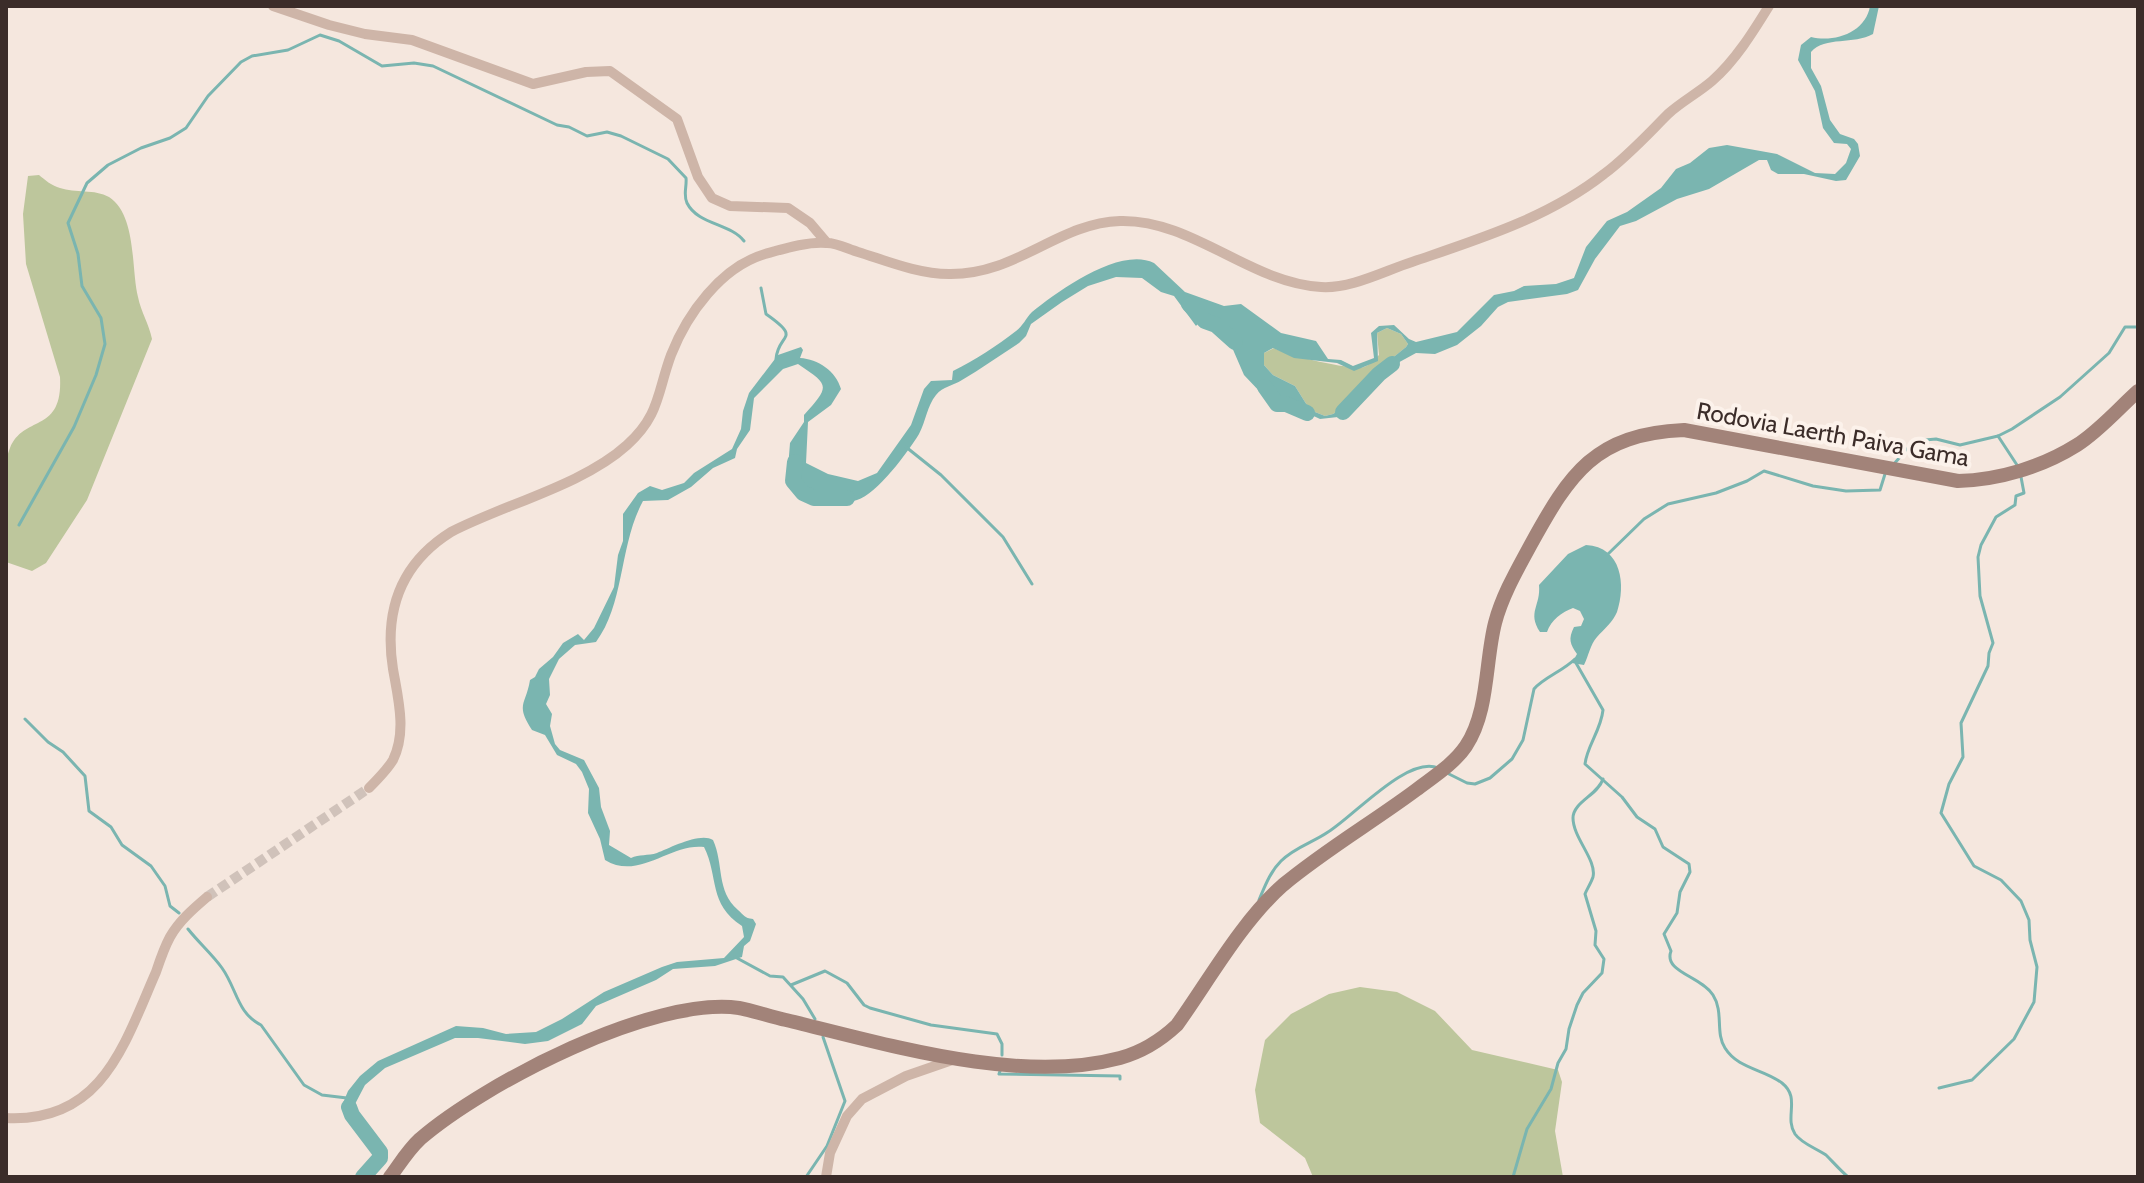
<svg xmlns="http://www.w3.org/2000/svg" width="2144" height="1183" font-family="Cabin,sans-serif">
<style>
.green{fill:#bdc69c}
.water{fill:#7ab5b0;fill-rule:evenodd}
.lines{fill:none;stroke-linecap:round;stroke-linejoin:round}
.stream{stroke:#7ab5b0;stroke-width:3}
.river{stroke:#7ab5b0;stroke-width:16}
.street-tunnel{stroke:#d0c2ba;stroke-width:10;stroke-dasharray:10 5;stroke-linecap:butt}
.street{stroke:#ceb5a8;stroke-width:10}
.secondary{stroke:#a28379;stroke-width:14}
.labels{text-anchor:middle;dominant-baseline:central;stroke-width:8;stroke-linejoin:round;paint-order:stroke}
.street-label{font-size:24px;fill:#3b2c29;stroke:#fcf2eb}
</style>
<rect width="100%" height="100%" fill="#f5e7de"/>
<g class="green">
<path d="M39 175C45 180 52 186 60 188 75 193 95 189 109 197 137 215 131 270 138 297 141 312 149 324 152 339L87 500 46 563 32 571 6 562C6 534 0 471 10 448 24 414 63 434 60 377L26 264 23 214 28 176Z"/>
<path d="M1387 328 1401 334 1408 344 1406 347 1377 371 1372 385 1358 398 1333 414 1325 416 1310 410 1295 386 1273 375 1264 365V353L1274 348C1286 355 1353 371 1364 367 1370 365 1374 360 1379 355L1377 333Z"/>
<polygon points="1360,987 1397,992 1435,1011 1472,1050 1558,1070 1562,1082 1555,1131 1563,1177 1313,1177 1305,1158 1260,1123 1255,1090 1265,1040 1291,1014 1329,994"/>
</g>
<g class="water">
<path d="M1870 6H1879L1873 34C1854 45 1825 36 1811 52V68L1821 86 1830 120 1840 134 1854 139 1858 144 1860 156 1846 180 1836 181 1804 174H1778L1771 170 1767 160H1759L1709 189 1677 199 1636 221 1620 226 1595 259 1578 290 1567 294 1508 302 1498 307 1481 326 1457 345 1435 354 1416 353 1394 365 1380 377 1368 396 1338 417 1320 419 1286 403 1273 401 1262 394 1244 375 1231 345 1212 316 1205 315 1196 326 1174 296 1161 292 1142 278 1116 277 1088 286 1062 302 1031 324 1026 336 1019 343C1000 355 981 369 962 380 953 386 943 386 936 395 927 406 926 421 919 434 908 452 877 494 857 500 828 508 811 480 788 485L787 481 790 443 804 422V415C831 385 829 385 798 364L783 369 754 398 750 430 737 449 735 458 713 468 691 487 668 500 643 501C619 545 625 603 596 642L575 645 559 659 549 679 550 695 546 704 552 714 550 726 555 744 560 750 584 760 599 788 601 807 610 831 609 845 631 858C639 854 648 856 657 853 670 848 700 832 713 840 724 864 716 891 738 910 744 915 744 918 753 919L756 924 750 941 744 946 742 957 715 966 673 969 656 980 596 1006 582 1024 548 1041 525 1044 478 1038H455L385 1068 365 1085 354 1106 363 1122 354 1124 343 1103 348 1091 360 1076 378 1061 456 1026 483 1028 506 1034 536 1032 562 1019 604 992 662 967 677 962 724 958 744 937 742 926C708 904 719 877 704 847 670 843 639 881 605 860L600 839 588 813 589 789 582 772 576 764 557 755 545 735 532 730C515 704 526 705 530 680L535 677 539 669 553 657 563 643 578 634 584 640 594 628 614 587 618 555 623 541V514L638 493 650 486 662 490 684 483 694 473 732 449 741 429 743 411 749 393 778 355 801 347 803 350 800 358C818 359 836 371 841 389L831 405 808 422 806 463 828 474 858 481 877 473 911 425 924 389 931 381 952 380 953 371C975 360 997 346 1016 331 1023 326 1026 318 1032 312 1058 291 1120 246 1154 263L1185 292 1224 306 1241 304 1281 333 1316 341 1328 359 1341 360 1353 366 1374 358 1371 333 1379 326 1394 325 1409 339 1416 342 1457 332 1494 295 1514 291 1524 286 1556 284 1574 278 1586 247 1607 221 1627 212 1661 188 1676 169 1690 163 1709 148 1727 145 1766 152 1777 154 1815 173 1835 174 1846 163 1851 149 1847 144 1834 143 1823 128 1815 91 1798 60 1801 45 1811 37C1835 43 1866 32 1870 6ZM1387 328 1401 334 1408 344 1406 347 1379 369 1372 385 1358 398 1333 414 1325 416 1310 410 1295 386 1273 375 1264 365V353L1273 348 1294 358 1337 363 1354 371 1378 361 1377 333Z"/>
<path d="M1586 545C1622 547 1626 585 1617 612 1613 622 1604 629 1597 637 1590 645 1589 655 1584 665L1572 663 1577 654C1570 644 1568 639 1574 627L1581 626 1584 619 1580 611 1573 608C1562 612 1551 620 1547 632H1540C1527 612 1541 606 1539 585L1568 554Z"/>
</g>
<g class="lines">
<g class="stream">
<path d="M761 288 766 314C803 340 778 333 776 359"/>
<polyline points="1998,436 2017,465"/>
<polyline points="906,447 941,475 1003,537 1032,584"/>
<polyline points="1893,465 1908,448 1925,440 1936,439 1960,445 1998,436 2012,429 2060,397 2109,353 2125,327 2138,327"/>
<path d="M19 525 74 427 96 375 105 344 101 318 82 286 78 254 68 223 87 183 108 165 141 148 170 138 186 128 208 96 241 62 252 56 288 50 320 35 339 41 382 66 414 63 433 66 557 125 569 127 587 136 607 132 621 136 668 159 686 178C687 186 683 195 687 203 698 225 730 223 744 241"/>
<polyline points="1607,555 1644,519 1668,504 1716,493 1747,481 1764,471 1813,486 1846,491 1880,490 1885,474"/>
<path d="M1576 663 1603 710C1601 730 1587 746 1585 764L1622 797 1637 817 1655 829 1663 847 1689 864 1690 872 1680 892 1677 913 1664 934 1671 951C1663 972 1701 976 1713 995 1724 1012 1715 1033 1725 1048 1738 1069 1764 1069 1782 1083 1801 1098 1784 1117 1795 1134 1802 1144 1816 1148 1826 1155 1833 1162 1840 1170 1848 1177"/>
<polyline points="25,719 48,742 63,752 85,776 89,811 111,827 122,845 151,866 165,886 170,906 179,913"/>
<path d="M1449 774 1467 783 1475 784 1490 778 1512 759 1523 740 1534 689C1543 678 1563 671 1575 659"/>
<path d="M1259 900C1265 886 1270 872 1281 861 1295 847 1312 843 1328 832 1353 817 1408 755 1438 768"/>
<path d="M188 929C199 943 212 954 222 968 237 989 237 1013 261 1025L304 1085 322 1095 347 1098"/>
<polyline points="735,957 770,976 783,977 803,999 815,1019"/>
<polyline points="791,985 825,971 847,983 864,1005 870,1008 931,1025 997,1034 1002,1044 1002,1055"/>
<polyline points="1000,1071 999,1074 1120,1076 1120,1079"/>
<polyline points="1939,1088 1972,1080 2014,1039 2034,1002 2037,967 2030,940 2029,920 2021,901 2001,880 1974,866 1941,813 1949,784 1963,757 1961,723 1988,666 1989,653 1993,643 1980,596 1978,557 1981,545 1996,517 2015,505 2016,496 2024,493 2021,477"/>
<polyline points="806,1177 827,1146 845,1101 823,1037"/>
<path d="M1513 1177 1527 1129 1551 1089 1558 1063 1566 1049 1569 1029 1577 1005 1583 993 1602 973 1604 959 1595 945 1596 931 1585 894C1587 889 1591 883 1593 877 1597 860 1573 838 1573 818 1573 802 1598 795 1603 779"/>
</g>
<g class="river">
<polyline points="1189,304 1205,321 1216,325 1235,342"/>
<polyline points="1265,387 1277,404 1286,404 1307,413"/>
<polyline points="1343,412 1379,374 1392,364"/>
<polyline points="795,462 793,481 803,493 814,498 847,498"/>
<polyline points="349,1107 352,1115 380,1152 380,1158 363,1177"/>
</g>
<polyline class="street-tunnel" points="207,897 369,788"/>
<g class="street">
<polyline points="273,6 329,25 365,34 412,40 533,84 586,72 610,71 677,119 698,177 712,198 730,206 788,208 810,223 827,243"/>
<path d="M369 788C377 780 387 770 393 760 407 732 398 698 393 669 384 612 400 564 451 532 505 504 583 485 627 445 660 415 657 393 671 355 687 314 721 267 765 254 783 249 809 241 827 243 837 243 848 249 858 252 887 261 918 274 949 274 1017 275 1058 223 1120 221 1192 219 1250 283 1321 287 1351 289 1384 271 1412 262 1479 239 1548 218 1604 174 1628 156 1647 135 1668 114 1681 102 1698 93 1712 81 1735 61 1753 32 1769 6"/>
<path d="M6 1118C102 1123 124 1045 156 972 160 960 164 948 170 937 179 921 193 909 207 897"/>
<polyline points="826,1177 830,1153 847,1116 862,1099 906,1076 955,1059"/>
</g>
<path class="secondary" d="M390 1177C399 1165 408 1150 420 1139 485 1083 653 996 739 1008 755 1011 771 1017 786 1020 886 1044 1019 1085 1120 1058 1142 1052 1161 1040 1177 1025 1209 980 1242 921 1283 885 1325 850 1373 822 1416 790 1433 777 1454 764 1466 746 1489 711 1485 662 1495 623 1502 596 1517 570 1530 546 1570 473 1595 434 1684 430L1958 481C1999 480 2042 467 2077 445 2099 431 2118 409 2138 391"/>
</g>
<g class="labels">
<g class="street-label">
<text transform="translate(1833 434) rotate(10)">Rodovia Laerth Paiva Gama</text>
</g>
</g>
<rect width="2144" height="1183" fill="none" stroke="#3b2c29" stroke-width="16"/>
</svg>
